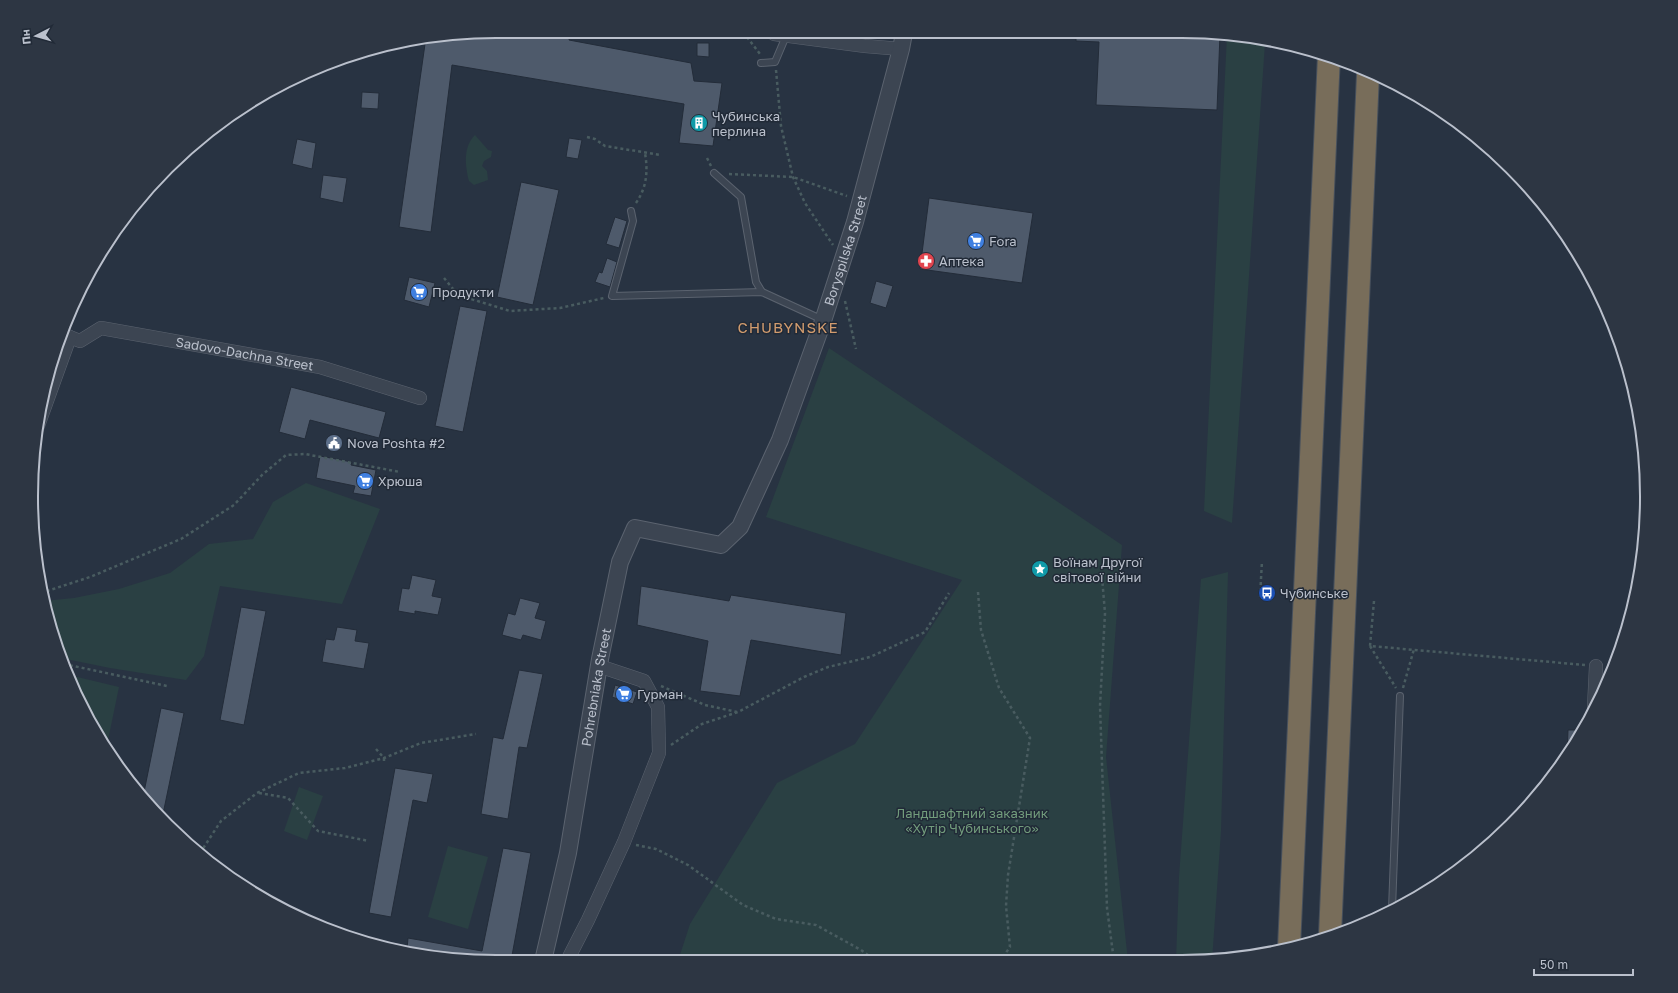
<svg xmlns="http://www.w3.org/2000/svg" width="1678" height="993" font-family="'Golos Text',sans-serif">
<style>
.green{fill:#2a4043}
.building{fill:#4e5a6b;stroke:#232c39}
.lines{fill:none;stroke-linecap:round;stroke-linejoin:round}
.service-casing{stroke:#5b636f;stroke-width:8}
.minor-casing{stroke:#5b636f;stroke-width:14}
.tertiary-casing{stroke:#5b636f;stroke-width:18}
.motorway-casing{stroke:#47505c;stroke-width:24}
.path{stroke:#495c60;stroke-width:2.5;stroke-dasharray:3 3;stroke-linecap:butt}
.service{stroke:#3c4552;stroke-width:6}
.minor{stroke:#3c4552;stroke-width:13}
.tertiary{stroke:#3c4552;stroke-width:16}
.motorway{stroke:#786d5a;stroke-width:22}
.labels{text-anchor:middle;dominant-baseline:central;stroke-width:3;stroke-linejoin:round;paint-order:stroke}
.poi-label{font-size:13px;fill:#bac0cc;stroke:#212a37;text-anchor:start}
.street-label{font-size:13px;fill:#bac0cc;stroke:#212a37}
.park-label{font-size:13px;fill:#729c7c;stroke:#212a37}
.quarter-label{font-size:15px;letter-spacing:1px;fill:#d29c6e;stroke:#212a37}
.rim{fill:none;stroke:#bac0cc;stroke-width:2}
</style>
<rect width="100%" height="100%" fill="#283342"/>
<g class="green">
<polygon points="1227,35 1265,43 1232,523 1204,511"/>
<path d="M475 135 488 150 492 151 491 157 484 161 482 166 487 171 488 180 474 185 469 181C465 165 463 147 475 135Z"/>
<polygon points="829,348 1122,545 1106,757 1128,961 678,961 690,924 777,783 855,744 962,580 766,517"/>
<polygon points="306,483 380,509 342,604 220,586 204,656 186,680 110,668 61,658 56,646 44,601 74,598 119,589 170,573 209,544 253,539 273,502"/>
<polygon points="1228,572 1221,831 1212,961 1176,961 1179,877 1201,579"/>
<polygon points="69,675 119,687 108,740 99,738 93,729"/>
<polygon points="299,787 323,796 307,840 284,831"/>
<polygon points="448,846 488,857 468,929 428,917"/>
</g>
<g class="building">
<polygon points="1212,32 1220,34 1217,110 1096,105 1099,42 1076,41 1076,33"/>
<polygon points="570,34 569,40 691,63 694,81 722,83 713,146 679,143 684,104 452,65 431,232 399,227 426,37 436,35"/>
<polygon points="697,43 709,43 709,57 697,56"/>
<polygon points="362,92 379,93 378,109 361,108"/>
<polygon points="569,138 582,140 578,159 566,157"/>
<polygon points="297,139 316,143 312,169 292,164"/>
<polygon points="323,175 347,178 343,203 320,198"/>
<polygon points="521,182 559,190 533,305 497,297"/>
<polygon points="929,198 1033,213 1022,283 920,269"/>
<polygon points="615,217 627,221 619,248 606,244"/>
<polygon points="607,258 617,262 610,287 595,282 599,272 602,273"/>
<polygon points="409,277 435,283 429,307 404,300"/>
<polygon points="876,281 893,286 886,308 870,303"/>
<polygon points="460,306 487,311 463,432 435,426"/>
<polygon points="291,387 386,412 379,438 310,420 305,439 279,432"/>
<polygon points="320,456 352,462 351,465 376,470 371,496 353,493 355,486 316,478"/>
<polygon points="412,575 436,580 432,596 442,598 438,615 415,611 415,614 398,611 402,588 409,589"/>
<polygon points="641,586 729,601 731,595 846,613 841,655 751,640 740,696 700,691 708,641 637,625"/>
<polygon points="520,598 540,603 535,618 546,621 541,640 523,635 521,640 502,635 508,613 515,615"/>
<polygon points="241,607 266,611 244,725 220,720"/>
<polygon points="337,627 357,630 355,641 369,643 364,669 322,662 326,639 334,640"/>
<polygon points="519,670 543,674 527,748 519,747 508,819 481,814 493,737 503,739"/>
<polygon points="615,685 637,692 633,704 612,697"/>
<polygon points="161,708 184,713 162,819 143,797"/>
<polygon points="1568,730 1582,730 1567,757"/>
<polygon points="395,768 433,774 427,803 413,800 391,917 369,913"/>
<polygon points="503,848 531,853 511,961 466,961 407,949 408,938 482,951"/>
</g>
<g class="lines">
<g class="service-casing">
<g id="service">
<polyline points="761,63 775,62 786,36"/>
<polyline points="714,173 741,197 756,282 762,292"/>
<polyline points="631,211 633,221 612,296 762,292 823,320"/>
<polyline points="1392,909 1400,696"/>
</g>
</g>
<g class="minor-casing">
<g id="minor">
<polyline points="774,34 865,46 901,49"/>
<path id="s1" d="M62 334 80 341 101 328 320 367 420 398"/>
<polyline points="35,434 70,337"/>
<polyline points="1594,707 1596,666"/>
<polyline points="567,961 588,920 624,842 659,753 658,707 644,681 599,666"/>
</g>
</g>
<g class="tertiary-casing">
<g id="tertiary">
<path id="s2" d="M543 961 568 853 600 659 620 562 635 528 721 545 740 527 780 440 822 324 855 222 901 49 904 33"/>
</g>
</g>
<g class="motorway-casing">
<g id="motorway">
<polyline points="1330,935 1368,74"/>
<polyline points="1289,948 1329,55"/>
</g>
</g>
<g class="path">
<polyline points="747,37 760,54"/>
<polyline points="776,70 781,126 793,177 805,203 833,245"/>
<polyline points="587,137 595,139 605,146 661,155"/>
<polyline points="707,158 711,166"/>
<polyline points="729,174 793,177 847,196"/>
<path d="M636 203C647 187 648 171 645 153"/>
<polyline points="444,278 458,295 510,311 560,308 604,298"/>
<polyline points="845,301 856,349"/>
<polyline points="1102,577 1105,613 1100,706 1107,908 1114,961"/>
<polyline points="978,592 981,630 999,688 1030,738 1008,875 1006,906 1010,947 1000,961"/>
<polyline points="41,593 90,577 181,539 234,505 262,475 286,455 305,454 400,472"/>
<polyline points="1260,597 1262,561"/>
<polyline points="1374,601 1370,646 1585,665"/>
<polyline points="1370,646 1396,688"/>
<polyline points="64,664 167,686"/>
<polyline points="1608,667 1614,667"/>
<polyline points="661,686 705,705 737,712"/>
<polyline points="1403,688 1414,649"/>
<polyline points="671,745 702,724 738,712 804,677 828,667 870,657 925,632 949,593"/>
<polyline points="376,749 384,758 384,762"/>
<polyline points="259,793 288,798 318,831 369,841"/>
<polyline points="636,845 656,849 688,865 743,905 776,919 816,925 861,950 876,961"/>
<polyline points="200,853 221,821 257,793 299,773 345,768 384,758 421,743 476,734"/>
</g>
<use href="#service" class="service"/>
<use href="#minor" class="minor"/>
<use href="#tertiary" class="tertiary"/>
<use href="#motorway" class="motorway"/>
</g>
<defs>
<g id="building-disc" transform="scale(0.9)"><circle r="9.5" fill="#0f9aa8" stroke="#212a37"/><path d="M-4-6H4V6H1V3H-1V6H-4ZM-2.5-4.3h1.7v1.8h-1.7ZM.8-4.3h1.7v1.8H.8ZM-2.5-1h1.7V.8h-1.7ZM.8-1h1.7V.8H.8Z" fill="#fff"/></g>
<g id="supermarket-disc" transform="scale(0.9)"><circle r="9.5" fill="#3f7fe0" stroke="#212a37"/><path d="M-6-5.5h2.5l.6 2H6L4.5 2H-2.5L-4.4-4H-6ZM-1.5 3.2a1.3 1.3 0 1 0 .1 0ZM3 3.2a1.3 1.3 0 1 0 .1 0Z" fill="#fff"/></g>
<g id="pharmacy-disc" transform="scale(0.9)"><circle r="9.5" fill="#e0444e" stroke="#212a37"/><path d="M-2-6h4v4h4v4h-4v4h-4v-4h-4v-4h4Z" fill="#fff"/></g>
<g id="civic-disc" transform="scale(0.9)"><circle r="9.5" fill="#5c6f8a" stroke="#212a37"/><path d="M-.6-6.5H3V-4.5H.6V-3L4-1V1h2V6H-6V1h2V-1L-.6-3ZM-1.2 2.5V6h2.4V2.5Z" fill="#fff"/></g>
<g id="sight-disc" transform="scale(0.9)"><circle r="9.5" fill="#0f9aa8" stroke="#212a37"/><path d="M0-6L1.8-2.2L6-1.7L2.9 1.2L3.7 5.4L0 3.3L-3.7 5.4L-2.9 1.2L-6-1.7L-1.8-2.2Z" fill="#fff"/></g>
<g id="bus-disc" transform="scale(0.9)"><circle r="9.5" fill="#1a4fb4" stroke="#212a37"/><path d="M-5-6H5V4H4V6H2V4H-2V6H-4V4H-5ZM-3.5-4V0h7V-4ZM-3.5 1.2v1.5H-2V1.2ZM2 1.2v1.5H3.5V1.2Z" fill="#fff"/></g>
</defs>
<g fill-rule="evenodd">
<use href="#building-disc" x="699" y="123"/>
<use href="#supermarket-disc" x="976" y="241"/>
<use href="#pharmacy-disc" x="926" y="261"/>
<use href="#supermarket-disc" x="419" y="292"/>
<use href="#civic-disc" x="334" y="443"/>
<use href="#supermarket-disc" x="365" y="481"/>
<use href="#sight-disc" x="1040" y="569"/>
<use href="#bus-disc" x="1267" y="593"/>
<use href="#supermarket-disc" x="624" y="694"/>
</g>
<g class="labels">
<g class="poi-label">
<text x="712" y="116">Чубинська<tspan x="712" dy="15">перлина</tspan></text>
<text x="989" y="241">Fora</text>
<text x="939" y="261">Аптека</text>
<text x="432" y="292">Продукти</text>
<text x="347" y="443">Nova Poshta #2</text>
<text x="378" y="481">Хрюша</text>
<text x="1053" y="562">Воїнам Другої<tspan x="1053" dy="15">світової війни</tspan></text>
<text x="1280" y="593">Чубинське</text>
<text x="637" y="694">Гурман</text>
</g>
<g class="street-label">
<text stroke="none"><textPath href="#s2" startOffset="854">Boryspilska Street</textPath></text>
<text stroke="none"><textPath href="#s1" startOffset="190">Sadovo-Dachna Street</textPath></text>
<text stroke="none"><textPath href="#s2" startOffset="279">Pohrebniaka Street</textPath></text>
</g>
<g class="park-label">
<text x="972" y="813">Ландшафтний заказник<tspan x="972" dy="15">«Хутір Чубинського»</tspan></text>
</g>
<g class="quarter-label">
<text x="788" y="327">CHUBYNSKE</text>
</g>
</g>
<path d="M0 0H1678V993H0ZM496 38H1182A458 458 0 0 1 1640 496V497A458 458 0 0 1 1182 955H496A458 458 0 0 1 38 497V496A458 458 0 0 1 496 38Z" fill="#2d3643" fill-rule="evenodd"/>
<path class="rim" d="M496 38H1182A458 458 0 0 1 1640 496V497A458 458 0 0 1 1182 955H496A458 458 0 0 1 38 497V496A458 458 0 0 1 496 38Z"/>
<g transform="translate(36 36) rotate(264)" stroke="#212a37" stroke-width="3" paint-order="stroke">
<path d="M0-3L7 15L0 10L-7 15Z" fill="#bac0cc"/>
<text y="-6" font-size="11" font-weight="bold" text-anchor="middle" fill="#bac0cc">Пн</text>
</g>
<path d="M1534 969v6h99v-6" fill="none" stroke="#bac0cc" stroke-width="2"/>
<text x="1540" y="969" font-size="12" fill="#bac0cc" stroke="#212a37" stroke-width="3" paint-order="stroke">50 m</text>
</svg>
